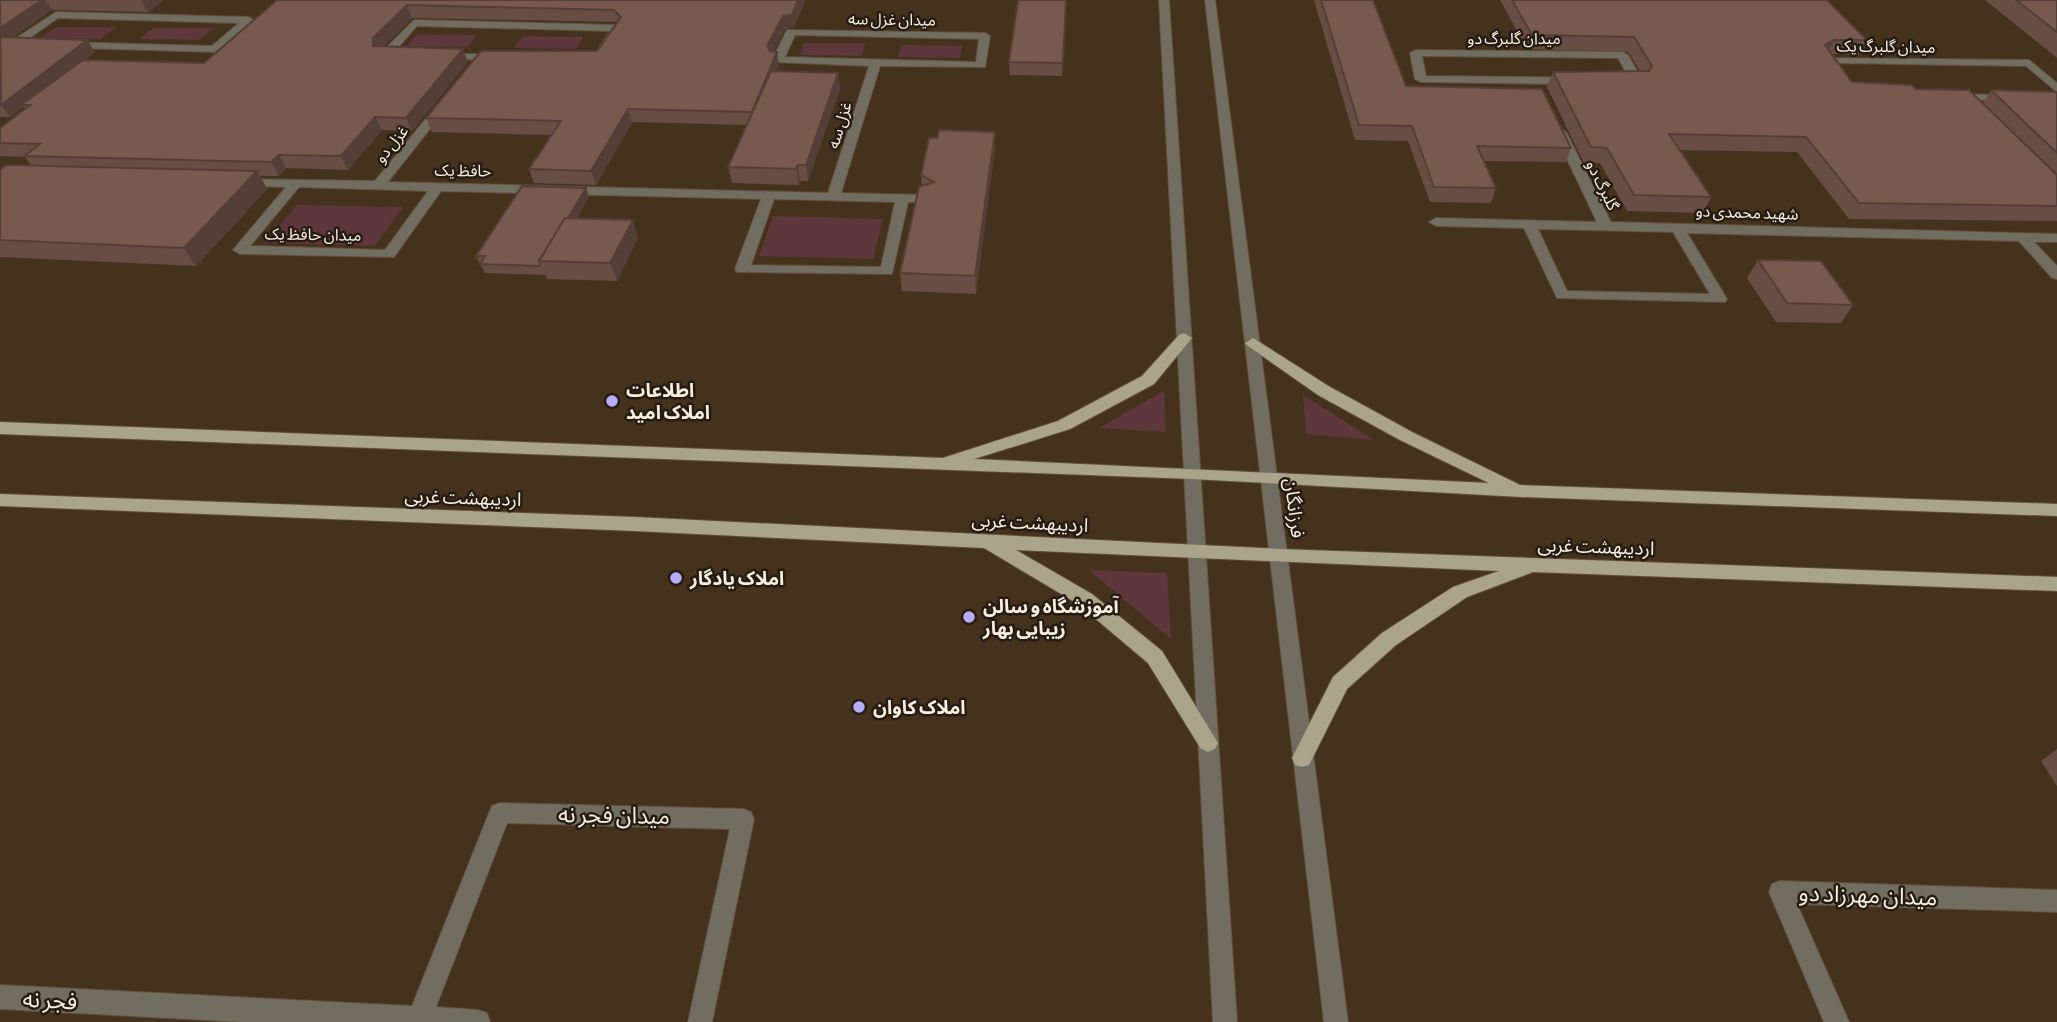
<svg xmlns="http://www.w3.org/2000/svg" width="2057" height="1022" font-family="'Asap Condensed','Noto Sans Arabic',sans-serif">
<style>
.green{fill:#5d373b}
.lines{fill:none;stroke-linecap:round;stroke-linejoin:round}
.minor-casing{stroke:#62503c;stroke-width:2}
.major-casing{stroke:#62503c;stroke-width:2}
.minor{fill:#716e61;fill-rule:evenodd}
.major{fill:#aaa48a;fill-rule:evenodd}
.wall{fill:#674d43}
.shaded-wall{fill:#543e37}
.building{fill:#78594e;stroke:#543e37;stroke-width:2}
.poi-dot{fill:#b6acf8;stroke:#251c13;stroke-width:2.5}
.labels{text-anchor:middle;dominant-baseline:central;stroke-width:5;stroke-linejoin:round;paint-order:stroke}
.far-street-label{font-size:16px;fill:#f9ede0;stroke:#251c13}
.poi-label{font-size:19px;font-weight:bold;fill:#f9ede0;stroke:#251c13;text-anchor:start}
.street-label{font-size:19px;fill:#f9ede0;stroke:#251c13}
.near-street-label{font-size:23px;fill:#f9ede0;stroke:#251c13}
</style>
<rect width="100%" height="100%" fill="#45321d"/>
<g class="green">
<polygon points="57,27 117,27 100,39 40,38"/>
<polygon points="154,28 214,28 200,40 139,39"/>
<polygon points="417,34 477,35 468,47 407,46"/>
<polygon points="523,36 583,37 576,49 514,48"/>
<polygon points="804,43 865,43 862,56 800,55"/>
<polygon points="901,45 962,46 960,58 898,57"/>
<polygon points="297,205 403,207 375,246 265,243"/>
<polygon points="773,216 883,219 873,259 759,256"/>
<polygon points="1164,391 1166,432 1099,428"/>
<polygon points="1303,395 1374,440 1306,434"/>
<polygon points="1089,570 1167,573 1171,639"/>
</g>
<g class="lines">
<g class="minor-casing">
<g id="minor">
<polygon points="1159,0 1169,0 1237,1022 1213,1022"/>
<polygon points="1205,0 1215,0 1348,1022 1324,1022"/>
<path d="M56 12 249 17 254 20 215 52 10 46V42ZM58 18 239 23 212 46 25 41Z"/>
<path d="M414 20 617 25 622 28 600 62 596 63 381 57V53ZM417 26 610 31 593 57 394 52Z"/>
<path d="M787 30 985 33 990 36 985 67 880 66 841 193 926 195 933 199 926 203 908 202 892 274 737 272 735 269 761 199 441 191 394 257 240 254 233 250 286 187 241 186 235 182 236 179 375 181 438 104 442 102 448 106 388 182 828 193 869 66 774 62 772 60ZM795 35 979 39 976 62 785 57ZM299 187 428 191 385 250 250 246ZM774 199 895 202 881 267 751 265Z"/>
<path d="M1416 50 1622 52 1628 55 1643 82 1637 85 1421 82 1415 79 1410 53ZM1422 56 1618 58 1629 78 1426 76Z"/>
<polygon points="1822,58 2029,60 2057,83 2057,92 2026,66 1834,63 1839,70 1833,73 1829,72 1820,60"/>
<polygon points="1954,94 2057,96 2057,102 1950,99 1950,95"/>
<path d="M1560 128 1566 132 1611 222 2057 234V242H2034L2057 266V279L2052 278 2019 241 1687 233 1727 299 1725 302 1557 298 1524 228 1436 226 1429 222 1436 218 1597 222 1554 132ZM1538 229 1673 232 1710 294 1567 291Z"/>
<polygon points="500,803 743,809 751,812 754,819 712,1022 688,1022 730,829 507,823 436,1007 478,1010 487,1013 490,1022 243,1022 0,1009 0,985 412,1006 489,813 492,806"/>
<polygon points="1780,881 2057,890 2057,912 1797,904 1849,1022 1824,1022 1769,892 1772,884"/>
</g>
</g>
<g class="major-casing">
<g id="major">
<polygon points="1184,333 1192,338 1154,384 1070,429 974,459 1489,483 1400,440 1318,395 1248,346 1245,343 1253,338 1330,387 1412,432 1520,485 2057,504 2057,516 1522,497 1192,479 0,434 0,422 943,458 1058,421 1142,376 1179,335"/>
<polygon points="0,494 635,517 1280,549 2057,577 2057,591 1533,572 1467,597 1396,645 1347,689 1309,765 1302,767 1295,765 1292,758 1333,677 1382,633 1453,587 1499,571 1016,550 1092,594 1162,651 1218,743 1215,749 1208,752 1201,749 1148,663 1078,604 984,548 635,531 0,506"/>
</g>
</g>
<use href="#minor" class="minor"/>
<use href="#major" class="major"/>
</g>
<g class="wall">
<polygon points="0,0 164,0 148,12 52,10 13,37 87,40 95,52 85,60 204,63 277,0 805,0 794,27 785,29 773,51 779,65 776,71 840,88 808,181 800,181 799,185 732,183 728,167 747,125 632,122 596,185 534,183 529,169 552,135 432,132 426,118 597,51 617,22 412,18 384,46 463,49 468,62 412,131 382,130 348,170 286,168 279,176 259,176 267,189 196,266 0,257 0,170 32,166 25,157 0,156 0,128 25,109 23,107 10,117 0,117"/>
<polygon points="1066,0 1062,76 1010,75 1009,62"/>
<polygon points="1314,0 1373,0 1406,86 1571,148 1566,162 1484,161 1496,188 1491,203 1430,202 1408,141 1355,140"/>
<polygon points="1500,0 1827,0 1867,40 1859,55 1833,54 1852,82 1916,89 1983,103 1991,90 2057,92 2057,221 1849,219 1797,152 1679,150 1711,197 1703,213 1627,211 1600,163 1584,163 1547,87 1553,72 1640,71 1628,52 1527,49"/>
<polygon points="1985,0 2057,0 2057,58"/>
<polygon points="995,132 995,149 976,294 902,291 900,273 922,186 921,175 937,138"/>
<polygon points="586,188 589,197 577,218 638,238 617,281 547,279 545,274 544,275 485,273 476,256"/>
<polygon points="1758,260 1853,305 1841,323 1776,322 1747,278"/>
<polygon points="2057,749 2057,786 2041,761"/>
</g>
<g class="shaded-wall">
<polygon points="42,0 45,0 52,10 9,40 2,37 0,28"/>
<polygon points="142,0 164,0 148,12 141,1"/>
<polygon points="798,0 805,0 794,27 785,29 770,59 767,46 783,16"/>
<polygon points="407,5 412,18 379,51 373,46 373,38"/>
<polygon points="87,40 95,52 26,105 21,105 23,107 10,117 1,105"/>
<polygon points="1834,40 1826,54 1825,45"/>
<polygon points="463,49 468,62 412,131 406,118"/>
<polygon points="777,52 779,65 754,125 752,112"/>
<polygon points="838,73 840,88 808,181 806,165"/>
<polygon points="628,109 632,122 596,185 591,171"/>
<polygon points="375,117 382,130 348,170 341,156"/>
<polygon points="995,132 995,149 976,294 975,276"/>
<polygon points="279,155 286,168 279,176 271,162"/>
<polygon points="798,165 800,181 799,185 796,169"/>
<polygon points="257,171 267,189 196,266 184,248"/>
<polygon points="586,188 589,197 552,261 543,261"/>
<polygon points="633,220 638,238 617,281 610,263"/>
</g>
<g class="building">
<polygon points="0,0 42,0 0,28 2,37 87,40 1,105"/>
<polygon points="277,0 798,0 792,15 783,16 767,46 770,51 777,52 752,112 628,109 591,171 529,169 561,121 426,118 481,51 597,51 621,17 614,10 407,5 373,38 373,46 463,49 406,118 375,117 341,156 279,155 271,162 24,156 40,144 0,143 0,128 30,105 21,105 83,60 204,63"/>
<polygon points="1018,0 1066,0 1063,63 1009,62"/>
<polygon points="1321,0 1373,0 1406,86 1542,89 1571,148 1477,146 1496,188 1434,187 1412,126 1359,125"/>
<polygon points="1512,0 1827,0 1867,40 1834,40 1825,45 1852,82 1912,85 1916,89 1969,90 2057,175 2057,206 1859,203 1806,137 1669,134 1711,197 1634,195 1607,148 1591,147 1553,72 1649,71 1652,66 1634,37 1532,35"/>
<polygon points="2016,0 2057,0 2057,32"/>
<polygon points="771,71 838,73 806,165 798,165 796,169 728,167"/>
<polygon points="1991,90 2057,92 2057,153"/>
<polygon points="939,130 995,132 975,276 900,273 919,187 934,182 921,175 929,138 937,138"/>
<polygon points="6,165 257,171 184,248 0,240 0,170"/>
<polygon points="522,186 586,188 568,218 565,218 539,261 540,266 480,264 485,256 476,256"/>
<polygon points="565,218 633,220 610,263 539,261"/>
<polygon points="1758,260 1821,261 1853,305 1787,303"/>
</g>
<g class="poi-dot">
<circle cx="612" cy="401" r="7"/>
<circle cx="676" cy="578" r="7"/>
<circle cx="969" cy="617" r="7"/>
<circle cx="859" cy="707" r="7"/>
</g>
<g class="labels">
<g class="far-street-label">
<text transform="translate(892 19) rotate(1)">میدان غزل سه</text>
<text x="1514" y="38">میدان گلبرگ دو</text>
<text transform="translate(1886 46) rotate(1)">میدان گلبرگ یک</text>
<text transform="translate(839 125) rotate(-73)">غزل سه</text>
<text transform="translate(391 144) rotate(-51)">غزل دو</text>
<text transform="translate(463 170) rotate(1)">حافظ یک</text>
<text transform="translate(1603 185) rotate(64)">گلبرگ دو</text>
<text transform="translate(1747 212) rotate(2)">شهید محمدی دو</text>
<text transform="translate(313 234) rotate(1)">میدان حافظ یک</text>
</g>
<g class="poi-label">
<text x="626" y="390">اطلاعات<tspan x="626" dy="22">املاک امید</tspan></text>
<text x="690" y="578">املاک یادگار</text>
<text x="983" y="606">آموزشگاه و سالن<tspan x="983" dy="22">زیبایی بهار</tspan></text>
<text x="873" y="707">املاک کاوان</text>
</g>
<g class="street-label">
<text transform="translate(463 497) rotate(2)">اردیبهشت غربی</text>
<text transform="translate(1295 508) rotate(83)">فرزانگان</text>
<text transform="translate(1030 522) rotate(3)">اردیبهشت غربی</text>
<text transform="translate(1596 546) rotate(2)">اردیبهشت غربی</text>
</g>
<g class="near-street-label">
<text transform="translate(614 815) rotate(1)">میدان فجر نه</text>
<text transform="translate(1868 895) rotate(2)">میدان مهرزاد دو</text>
<text transform="translate(50 1000) rotate(3)">فجر نه</text>
</g>
</g>
</svg>
